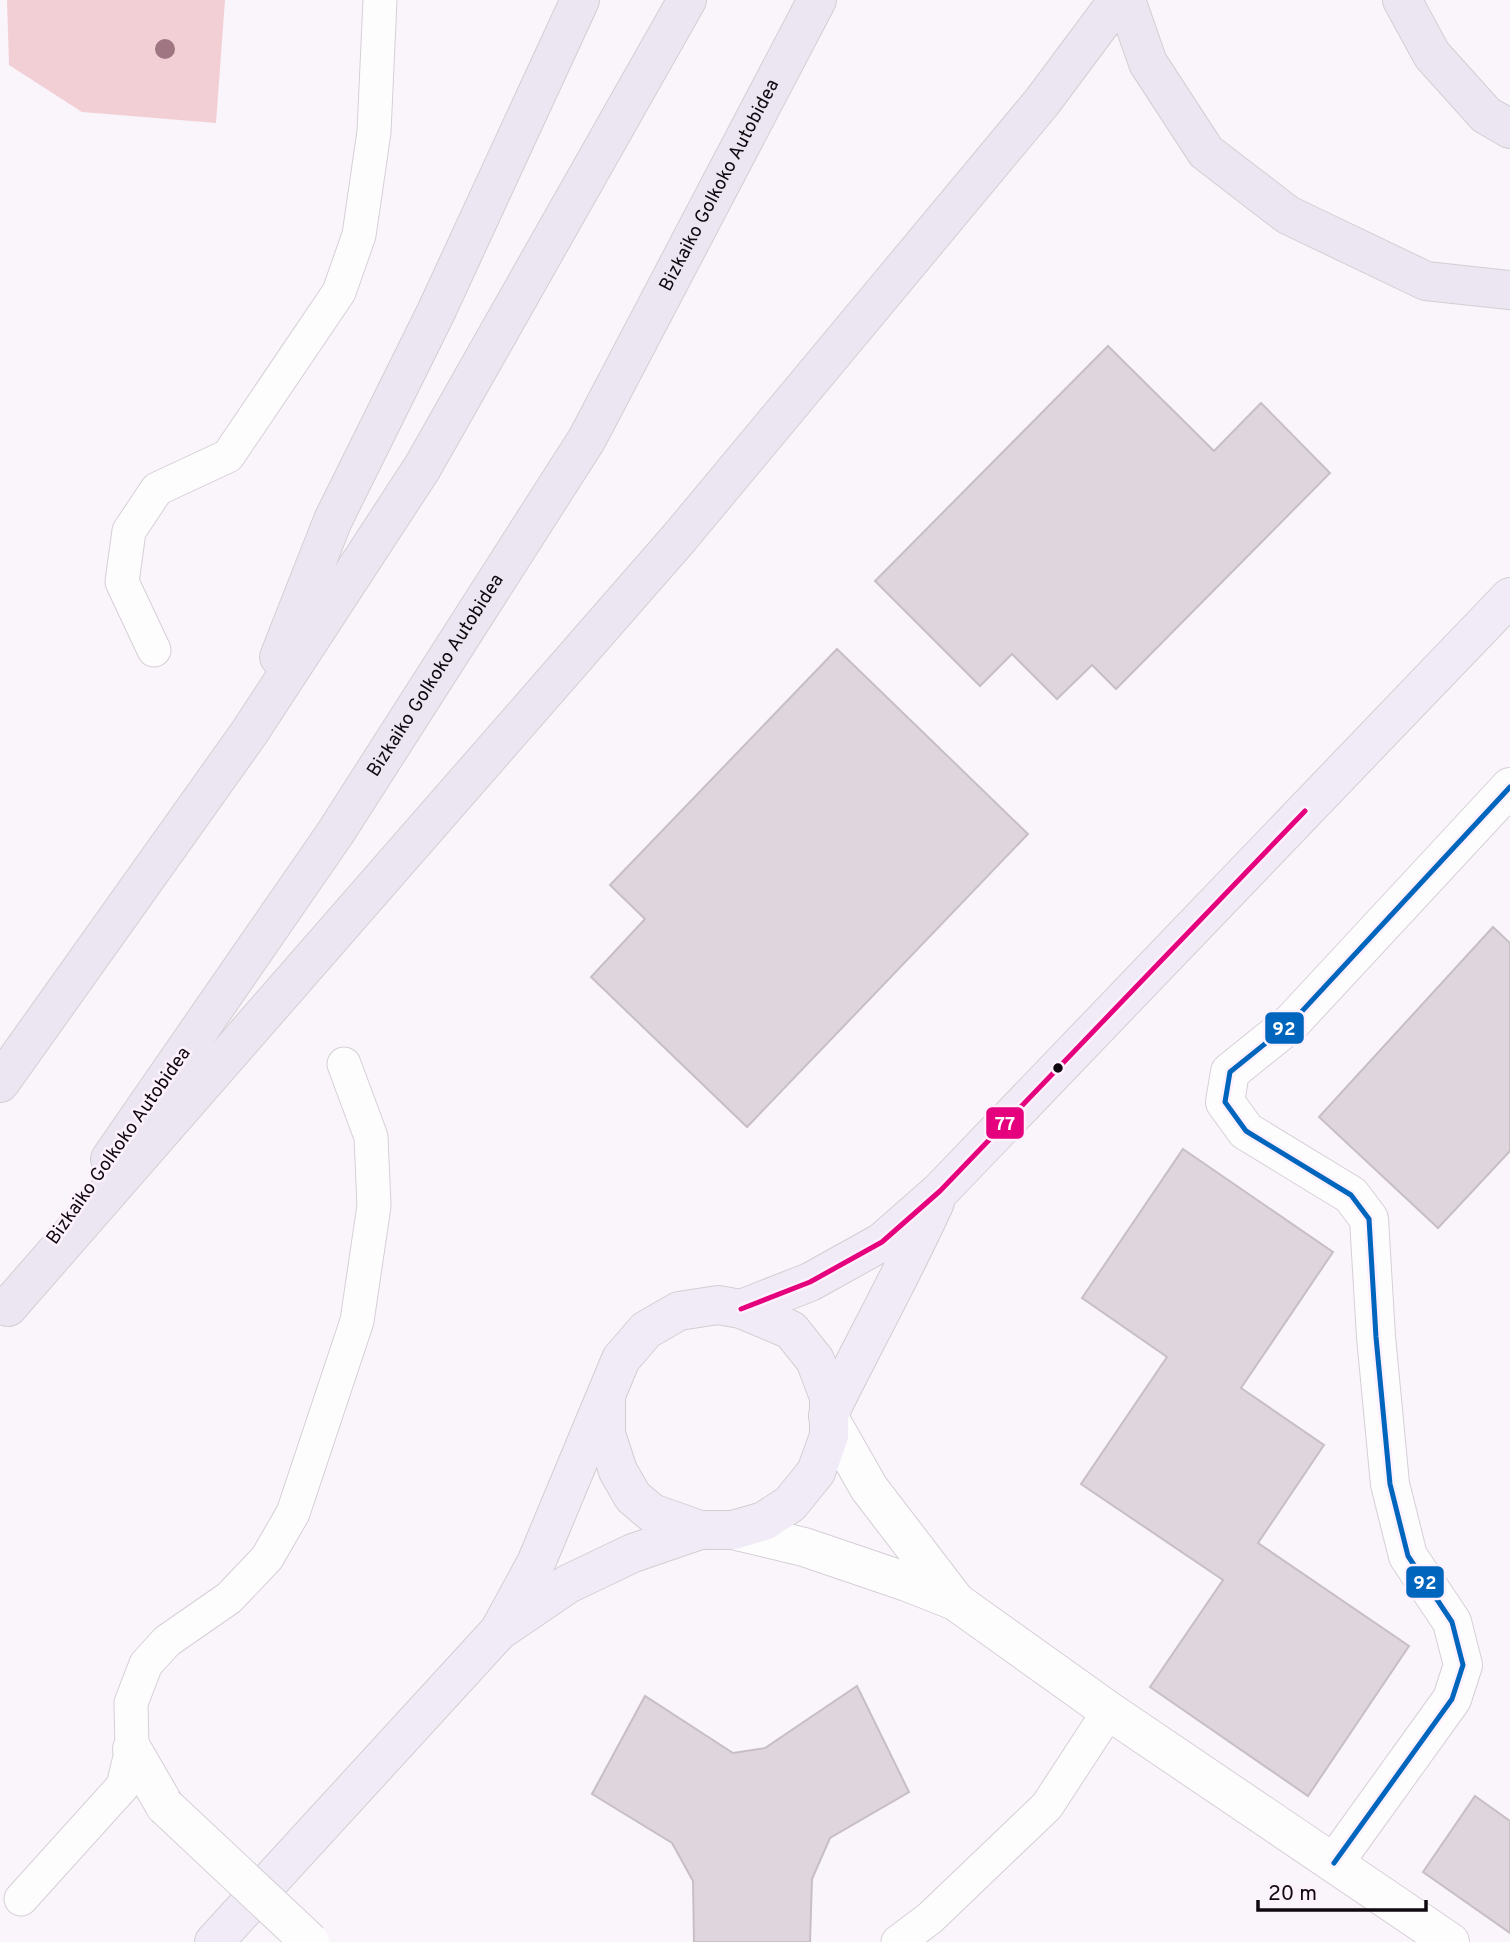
<svg xmlns="http://www.w3.org/2000/svg" width="1510" height="1942" font-family="Overpass,sans-serif">
<style>
.green{fill:#f2cfd5}
.building{fill:#ded6dc;stroke:#c7bfc5;stroke-width:2}
.lines{fill:none;stroke-linecap:round;stroke-linejoin:round}
.service-casing{stroke:#d6cfd7;stroke-width:35}
.pedestrian-casing{stroke:#d6cfd7;stroke-width:40}
.minor-casing{stroke:#d6cfd7;stroke-width:40}
.tertiary-casing{stroke:#d6cfd7;stroke-width:40}
.trunk-casing{stroke:#d2cfd2;stroke-width:40}
.motorway-casing{stroke:#d2cfd2;stroke-width:40}
.service{stroke:#fefdfe;stroke-width:33}
.pedestrian{stroke:#fefdfe;stroke-width:38}
.minor{stroke:#fefdfe;stroke-width:38}
.tertiary{stroke:#fefdfe;stroke-width:38}
.trunk{stroke:#f0ebf6;stroke-width:38}
.motorway{stroke:#ece6f3;stroke-width:38}
.pedestrian-bridge-casing{stroke:#d6cfd7;stroke-width:40;stroke-linecap:butt}
.pedestrian-bridge{stroke:#fefdfe;stroke-width:38}
.bus-1-casing{stroke:#fdf1fe;stroke-width:10}
.bus-2-casing{stroke:#fdf1fe;stroke-width:10}
.bus-1{stroke:#e5007d;stroke-width:5}
.bus-2{stroke:#0065bd;stroke-width:5}
.tree{fill:#9f7681}
.bus-dot{fill:#100a10;stroke:#fdf1fe;stroke-width:2.5}
.labels{text-anchor:middle;dominant-baseline:central;stroke-width:5;stroke-linejoin:round;paint-order:stroke}
.street-label{font-size:19px;fill:#100a10;stroke:#fdf1fe}
.line-badge{stroke:#fdf1fe;stroke-width:2.5}
.badge-label{font-size:19px;text-anchor:middle;font-weight:bold;fill:#fff}
</style>
<rect width="100%" height="100%" fill="#faf4fb"/>
<polygon class="green" points="7,0 225,0 216,123 82,112 9,65"/>
<g class="building">
<polygon points="1108,346 1214,451 1261,403 1330,473 1116,689 1092,665 1057,699 1012,654 980,686 875,581"/>
<polygon points="837,649 1028,834 747,1127 591,977 645,919 610,885"/>
<polygon points="1493,927 1510,943 1510,1151 1438,1228 1319,1117"/>
<polygon points="1183,1149 1333,1252 1241,1388 1324,1445 1258,1543 1409,1646 1308,1796 1150,1687 1223,1580 1081,1484 1167,1357 1082,1298"/>
<polygon points="857,1686 909,1792 830,1838 812,1879 810,1942 694,1942 693,1881 672,1843 592,1794 645,1696 733,1753 765,1748"/>
<polygon points="1475,1796 1510,1821 1510,1933 1423,1872"/>
</g>
<g class="lines">
<g class="service-casing">
<g id="service">
<polyline points="154,650 122,582 129,531 157,489 228,456 339,292 359,235 374,132 380,0"/>
<polyline points="21,1899 123,1786 132,1749 131,1703 146,1664 167,1641 229,1598 267,1558 293,1513 357,1321 374,1206 371,1137 344,1064"/>
<polyline points="898,1942 930,1918 1047,1806 1109,1711"/>
</g>
</g>
<g class="pedestrian-casing">
<polyline id="pedestrian" points="132,1749 165,1806"/>
</g>
<g class="minor-casing">
<polyline id="minor" points="1334,1863 1452,1699 1463,1665 1452,1622 1408,1556 1390,1484 1376,1337 1369,1219 1351,1195 1246,1131 1225,1102 1230,1072 1292,1022 1510,787"/>
</g>
<g class="tertiary-casing">
<g id="tertiary">
<polyline points="828,1416 869,1488 954,1599"/>
<polyline points="733,1530 804,1547 907,1582 955,1601 1109,1711 1450,1942"/>
</g>
</g>
<g class="trunk-casing">
<g id="trunk">
<polyline points="741,1309 810,1282 882,1242 940,1191 1510,597"/>
<path d="M828 1416C863 1344 902 1275 935 1202"/>
<polyline points="499,1631 536,1563 621,1359 646,1330 679,1311 718,1305 741,1309 791,1330 815,1360 829,1397 829,1436 816,1472 790,1504 764,1521 733,1530 700,1530 652,1513 633,1497 618,1471 606,1434 606,1395"/>
<polyline points="214,1942 499,1631 568,1584 633,1553 700,1530"/>
</g>
</g>
<g class="motorway-casing">
<g id="motorway">
<polyline points="1126,0 1148,63 1206,152 1288,215 1426,281 1510,290"/>
<polyline points="1402,0 1432,55 1486,115 1510,129"/>
<polyline points="279,657 333,520 436,312 580,0"/>
<polyline points="0,1083 249,733 422,468 687,0"/>
<path id="s1" d="M110 1159 336 832 587 439 817 0"/>
<polyline points="8,1307 680,537 1042,102 1118,0"/>
</g>
</g>
<use href="#service" class="service"/>
<use href="#pedestrian" class="pedestrian"/>
<use href="#minor" class="minor"/>
<use href="#tertiary" class="tertiary"/>
<use href="#trunk" class="trunk"/>
<use href="#motorway" class="motorway"/>
<g class="pedestrian-bridge-casing">
<polyline id="pedestrian-bridge" points="165,1806 310,1942"/>
</g>
<use href="#pedestrian-bridge" class="pedestrian-bridge"/>
<g class="bus-1-casing">
<polyline id="bus-1" points="741,1309 810,1282 882,1242 940,1191 1305,811"/>
</g>
<g class="bus-2-casing">
<polyline id="bus-2" points="1334,1863 1452,1699 1463,1665 1452,1622 1408,1556 1390,1484 1376,1337 1369,1219 1351,1195 1246,1131 1225,1102 1230,1072 1292,1022 1510,787"/>
</g>
<use href="#bus-1" class="bus-1"/>
<use href="#bus-2" class="bus-2"/>
</g>
<circle class="tree" cx="165" cy="49" r="10"/>
<circle class="bus-dot" cx="1058" cy="1068" r="6"/>
<g class="labels">
<g class="street-label">
<text stroke="none"><textPath href="#s1" startOffset="1150">Bizkaiko Golkoko Autobidea</textPath></text>
<text stroke="none"><textPath href="#s1" startOffset="583">Bizkaiko Golkoko Autobidea</textPath></text>
<text transform="translate(119 1146) rotate(-55)">Bizkaiko Golkoko Autobidea</text>
</g>
</g>
<g class="line-badge">
<rect x="1264" y="1011" width="41" height="34" rx="7" fill="#0065bd"/>
<rect x="985" y="1106" width="40" height="34" rx="7" fill="#e5007d"/>
<rect x="1405" y="1565" width="40" height="34" rx="7" fill="#0065bd"/>
</g>
<g class="badge-label">
<text x="1284" y="1035">92</text>
<text x="1005" y="1130">77</text>
<text x="1425" y="1589">92</text>
</g>
<path d="M1258 1900v10h168v-10" fill="none" stroke="#100a10" stroke-width="3.5"/>
<text x="1268" y="1900" font-size="21" fill="#100a10" stroke="#fdf1fe" stroke-width="5" paint-order="stroke">20 m</text>
</svg>
